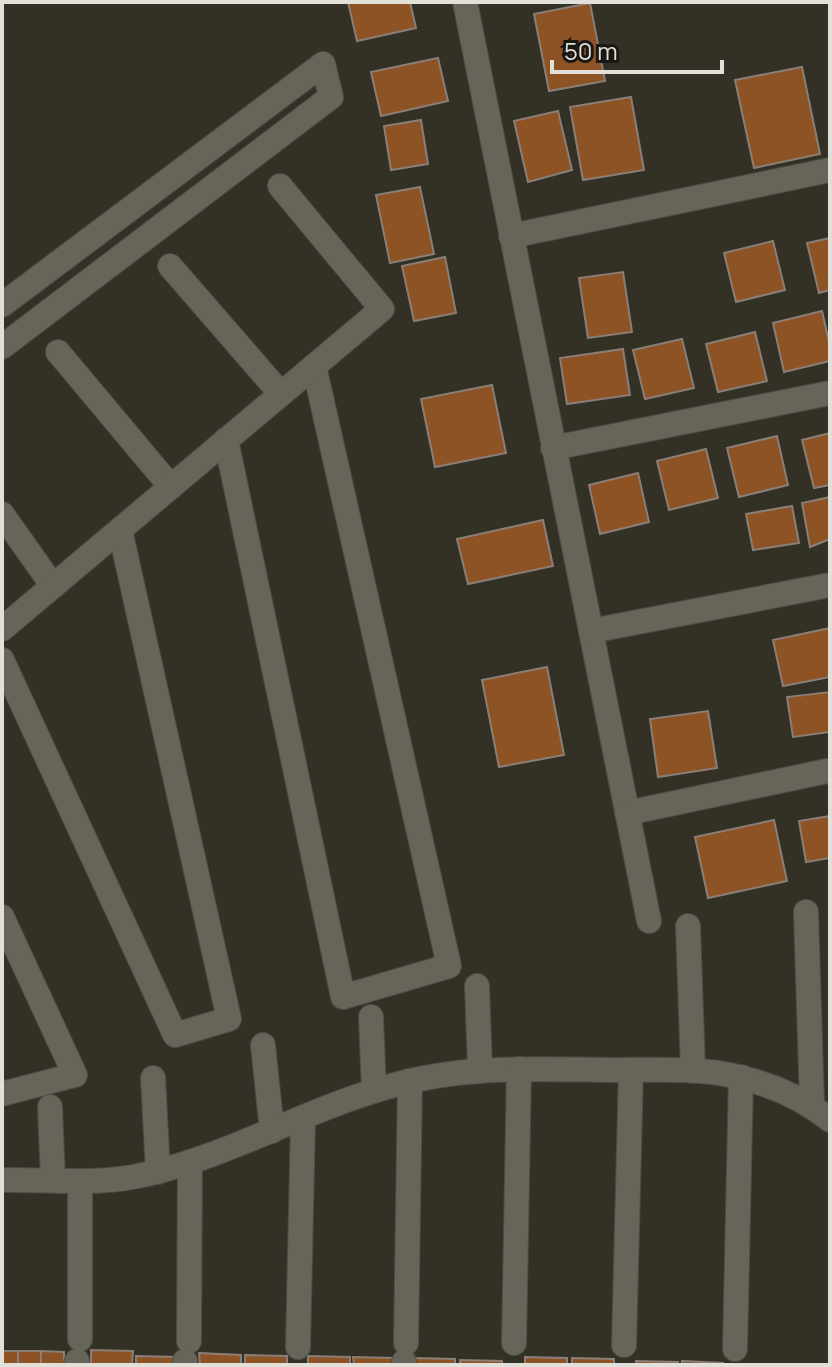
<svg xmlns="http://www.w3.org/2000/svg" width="832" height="1367" font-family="Manrope,sans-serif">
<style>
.building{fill:#8e5324;stroke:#8a7e76;stroke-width:2}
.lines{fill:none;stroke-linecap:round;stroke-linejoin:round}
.minor-casing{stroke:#4e4d43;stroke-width:26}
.minor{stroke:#676559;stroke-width:24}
</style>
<rect width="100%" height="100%" fill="#333126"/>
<g class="building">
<polygon points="348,2 410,2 416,28 357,41"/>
<polygon points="590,3 605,81 549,91 534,14"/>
<polygon points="438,58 448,101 381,116 371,72"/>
<polygon points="802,67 820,154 754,168 735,80"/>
<polygon points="631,97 644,170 583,180 570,107"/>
<polygon points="558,111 572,170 528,182 514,121"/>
<polygon points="421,120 428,164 391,170 384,126"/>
<polygon points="420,187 434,254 390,263 376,195"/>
<polygon points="830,238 830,290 819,293 807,243"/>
<polygon points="773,241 785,290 736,302 724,253"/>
<polygon points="445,257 456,313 414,321 402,266"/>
<polygon points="623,272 632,332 588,338 579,278"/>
<polygon points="822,311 830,346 830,361 784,372 773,323"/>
<polygon points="755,332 767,381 718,392 706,344"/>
<polygon points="682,339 694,388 645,399 633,350"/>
<polygon points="623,349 630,395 567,404 560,358"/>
<polygon points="492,385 506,453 435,467 421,399"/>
<polygon points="830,433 830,485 814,488 802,440"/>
<polygon points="777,436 788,485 739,497 727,448"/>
<polygon points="706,449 718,498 669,510 657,461"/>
<polygon points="638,473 649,522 600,534 589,485"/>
<polygon points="830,497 830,539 810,547 802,503"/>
<polygon points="792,506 799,543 753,550 746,514"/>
<polygon points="543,520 553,566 468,584 457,539"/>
<polygon points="830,628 830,677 783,686 773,640"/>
<polygon points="547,667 564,755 499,767 482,680"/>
<polygon points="830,692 830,732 793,737 787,697"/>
<polygon points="708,711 717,768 658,777 650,719"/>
<polygon points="830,816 830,858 806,862 799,821"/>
<polygon points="774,820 787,881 708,898 695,837"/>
<polygon points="91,1350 133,1351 132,1365 91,1365"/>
<rect x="2" y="1351" width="16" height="14"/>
<rect x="18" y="1351" width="23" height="14"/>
<polygon points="41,1351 64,1352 64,1365 41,1365"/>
<polygon points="199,1353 241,1355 241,1365 200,1365"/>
<polygon points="245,1355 287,1356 287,1365 245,1365"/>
<polygon points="136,1356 178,1357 178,1365 136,1365"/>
<polygon points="308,1356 350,1357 350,1365 308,1365"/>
<polygon points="353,1357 395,1358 395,1365 354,1365"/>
<polygon points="525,1357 567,1358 567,1365 525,1365"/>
<polygon points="413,1358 455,1359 455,1365 413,1365"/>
<polygon points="572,1358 614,1359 614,1365 572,1365"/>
<polygon points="460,1360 502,1361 502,1365 460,1365"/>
<polygon points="636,1361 678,1362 678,1365 636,1365"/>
<polygon points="682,1361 723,1363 723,1365 682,1365"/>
</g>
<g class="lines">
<g class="minor-casing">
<g id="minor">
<polyline points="465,2 649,921"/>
<polyline points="511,236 830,170"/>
<polyline points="170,266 281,394"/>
<polyline points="2,305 323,64 331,97 2,347"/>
<polyline points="58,352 171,487"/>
<polyline points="226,440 343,997 449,966 314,366"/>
<polyline points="553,448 830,393"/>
<polyline points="2,514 53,586"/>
<polyline points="2,629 382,309 280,186"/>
<polyline points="591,631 830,585"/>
<polyline points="2,660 175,1035 229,1019 120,530"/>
<polyline points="627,813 827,771"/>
<polyline points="806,912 812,1105"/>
<polyline points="2,917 75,1075 2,1094"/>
<polyline points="688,926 693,1071"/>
<polyline points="477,986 480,1069"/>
<polyline points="371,1017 374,1091"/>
<polyline points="263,1045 272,1131"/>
<polyline points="153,1078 158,1172"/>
<polyline points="50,1107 53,1180"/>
<path d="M2 1180C50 1179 100 1186 147 1174 231 1155 305 1110 387 1087 461 1065 534 1069 610 1070 654 1070 701 1067 743 1078 775 1086 804 1099 830 1120"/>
<polyline points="80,1339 80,1181"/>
<polyline points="189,1341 190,1162"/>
<polyline points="406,1343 410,1081"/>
<polyline points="514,1343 519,1069"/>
<polyline points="624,1345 631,1070"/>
<polyline points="298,1347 303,1119"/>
<polyline points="735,1349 741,1077"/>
<polyline points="76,1365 77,1361"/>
<polyline points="185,1365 185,1361"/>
<polyline points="404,1365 404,1362"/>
</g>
</g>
<use href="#minor" class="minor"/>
</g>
<rect width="832" height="1367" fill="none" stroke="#e1e0d9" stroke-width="8"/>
<path d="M552 60v12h170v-12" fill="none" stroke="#e1e0d9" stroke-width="4"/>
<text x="564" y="60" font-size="24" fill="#e1e0d9" stroke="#191814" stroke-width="6" paint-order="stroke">50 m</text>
</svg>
